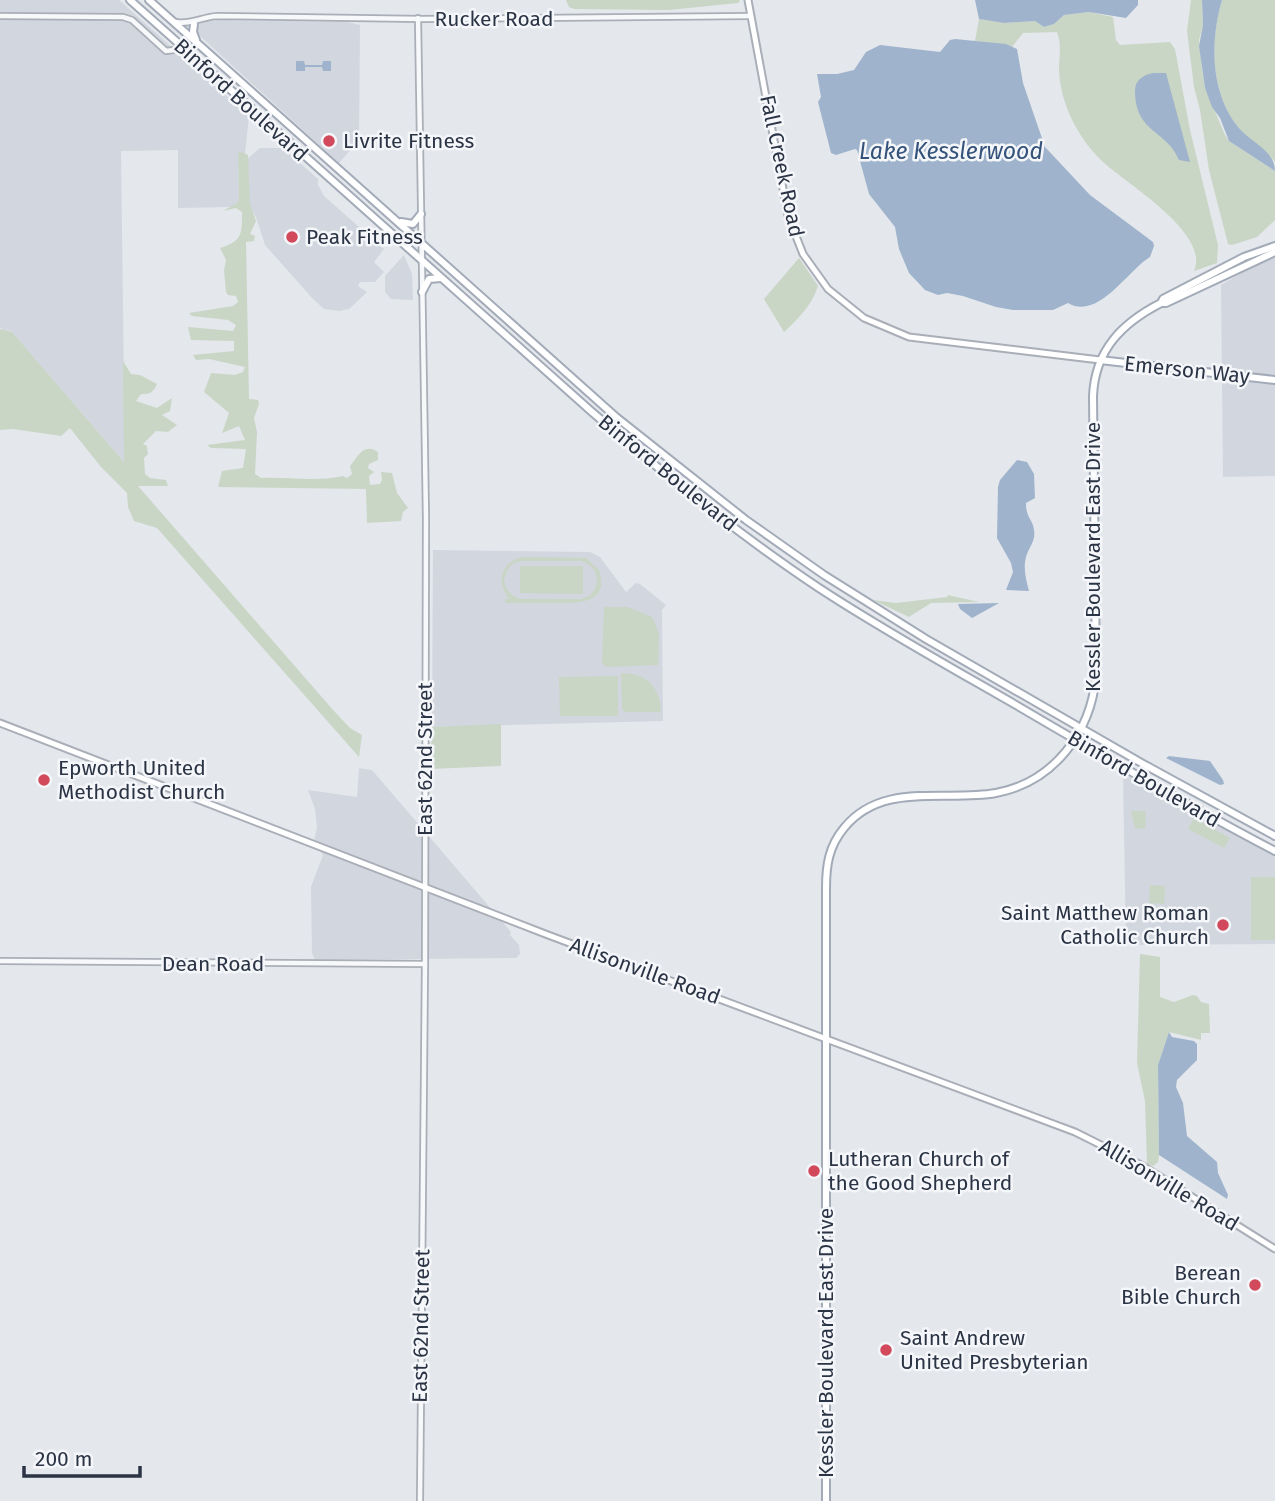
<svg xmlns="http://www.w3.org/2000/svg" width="1275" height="1501" font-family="'Fira Sans',sans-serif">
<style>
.built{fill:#d2d6de}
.green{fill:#c9d6c5;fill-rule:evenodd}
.water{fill:#9fb4cc}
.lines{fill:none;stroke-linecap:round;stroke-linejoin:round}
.tertiary-casing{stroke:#a9aeb7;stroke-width:8}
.secondary-casing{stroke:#a9aeb7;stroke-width:9}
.primary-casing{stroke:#a3abb8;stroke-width:10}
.tertiary{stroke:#f7f8fa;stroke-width:4.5}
.secondary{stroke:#fff;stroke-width:5}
.primary{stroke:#fff;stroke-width:6}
.poi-dot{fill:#d1495b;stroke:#f4f6f9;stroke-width:2.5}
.labels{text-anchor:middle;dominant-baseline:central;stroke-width:5;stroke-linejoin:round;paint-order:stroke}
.street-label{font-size:21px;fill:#2b3445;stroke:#f4f6f9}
.poi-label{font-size:21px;fill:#2b3445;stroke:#f4f6f9;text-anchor:start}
.water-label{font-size:23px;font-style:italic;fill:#34527a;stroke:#f4f6f9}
</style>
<rect width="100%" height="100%" fill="#e4e7ec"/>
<g class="built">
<polygon points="0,0 119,0 249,116 245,154 238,154 239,202 231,207 178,208 178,150 121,151 125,463 11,331 3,330 0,327"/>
<polygon points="223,20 347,22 360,25 359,140 339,163 200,36 197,29 200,24 206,21"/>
<polygon points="260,148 283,148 318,179 318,185 324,196 384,249 374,262 384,272 375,282 360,282 358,286 367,292 349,309 339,311 324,309 313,299 265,245 256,217 247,202 247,159"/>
<polygon points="404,255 412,274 413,300 391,299 385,292 385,276"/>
<polygon points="1275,256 1275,476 1223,477 1221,285 1260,262"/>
<polygon points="433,550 590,552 600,557 626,592 636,583 640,584 666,605 662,610 663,721 432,727"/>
<polygon points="359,768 372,770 511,932 510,935 519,945 520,954 516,958 315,960 312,953 311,887 323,855 314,841 317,827 315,809 308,790 357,797"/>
<polygon points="1123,774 1275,856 1275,944 1126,945"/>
</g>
<g class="green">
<polygon points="566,0 740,0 738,3 669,10 574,9 569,7"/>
<polygon points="1191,0 1202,0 1203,25 1199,40 1202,69 1205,88 1225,135 1229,141 1275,171 1275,220 1257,237 1232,245 1228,244 1209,170 1200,110 1194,87 1187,31"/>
<path d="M1222 0H1275V162C1264 148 1247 139 1236 125 1210 89 1210 40 1222 0Z"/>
<path d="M1089 12 1113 17 1116 40 1120 45 1170 42 1175 49 1190 130 1218 245 1217 263 1194 271C1211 233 1125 183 1102 161 1078 138 1060 103 1059 70 1059 57 1062 45 1057 32L1023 33 1012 47 975 41 979 19 1004 23 1035 21 1044 27 1054 24 1064 15Z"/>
<path d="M241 152 248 155 250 204 256 221 250 234 255 236 254 241 246 242 249 399 258 400 259 404 254 418 257 432 255 474 261 478C288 477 315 482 343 476L347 478 352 474 350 466C358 457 363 442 378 452V460L369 464 368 468 374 472 369 476 370 485 380 484 382 480 381 472 392 473 397 493 408 508 403 512 401 521 367 523 366 489 218 487 222 471 243 468 246 449 211 448 207 445 245 440 239 426 222 433 229 413 204 392 211 373 235 375 243 372 245 367 209 359 196 360 193 355 234 351V341L191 340 188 327 233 331 236 325 228 320 192 316 189 313 233 306 238 302 236 296 228 295 226 292 224 270 226 260 220 248C242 241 242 235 242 212L236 208 223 211 239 202 238 153Z"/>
<path d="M799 258 818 286C812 305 798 319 784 332L764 299Z"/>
<path d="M0 329 12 332 124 462 123 361 131 374 140 375 157 384C153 393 150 394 141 394L136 401 157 408 172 398 170 411 162 415 177 425 168 432 156 431 143 444 147 446 148 454 144 458 145 474 150 478 166 480 168 486H138L334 711 350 728 362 735 359 757 157 528 134 521 128 507 127 493 101 467 70 428 61 436 13 429 0 430Z"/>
<path d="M523 557 586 558 599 570C611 606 573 603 551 603 535 603 520 603 505 603V599H510C495 583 501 561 523 557ZM581 561C595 565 600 576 595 589L589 596 581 599H520L512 595 506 588 504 580 507 571 512 564 521 561Z"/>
<polygon points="520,566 583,566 583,594 520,593"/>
<polygon points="948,595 979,602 931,603 909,617 873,600 896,603 947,597"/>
<polygon points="604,607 628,607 652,617 659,633 658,665 606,667 602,663"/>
<path d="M621 673C647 673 660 687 661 712H625L622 709Z"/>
<polygon points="618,676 618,716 560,716 559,677"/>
<polygon points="501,724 501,766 430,769 432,727"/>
<polygon points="1131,811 1146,811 1145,829 1135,828"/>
<polygon points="1194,818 1230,838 1224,848 1188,829"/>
<rect x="1251" y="877" width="24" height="63"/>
<polygon points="1150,885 1165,886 1164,904 1149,903"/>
<polygon points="1140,954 1160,957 1160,997 1174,1002 1193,995 1197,996 1201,1002 1209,1004 1210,1033 1201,1033 1201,1040 1169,1032 1158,1065 1159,1155 1158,1162 1153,1166 1147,1163 1145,1101 1137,1063"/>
</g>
<g class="water">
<polygon points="975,0 1138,0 1138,5 1126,18 1089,12 1064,15 1054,24 1044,27 1035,21 1004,23 979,19"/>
<path d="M1202 0H1222C1210 41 1210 92 1238 127 1250 142 1275 150 1275 171L1229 141 1220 118 1212 107 1205 88 1199 46 1203 25Z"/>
<path d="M955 39 1006 44 1017 49 1023 83 1045 147 1090 195 1153 242 1154 246 1150 257C1128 270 1098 321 1068 303L1053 310H1013L996 307 963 296 947 293 938 295 925 290 909 273 899 249 895 227 869 194 857 150 855 149 836 155 831 153 818 102 821 97 817 74H837L854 70 866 52 880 45 940 52 950 40Z"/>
<polygon points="296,61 304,61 305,65 322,65 323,61 331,61 331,71 323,71 322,67 305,67 305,71 296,71"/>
<path d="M1153 73H1166L1190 162 1179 160C1167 130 1135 133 1135 91 1135 80 1143 75 1153 73Z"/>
<path d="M1017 460 1027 462 1034 474 1035 498 1026 503C1026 519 1033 519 1034 530 1036 541 1029 547 1026 557 1023 569 1026 579 1029 591L1006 590 1013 572 1011 563 997 538 998 487 1000 480Z"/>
<polygon points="999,603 972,618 960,609 958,604"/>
<polygon points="1169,756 1210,761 1223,780 1224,784 1220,785 1166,758"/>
<polygon points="1169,1032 1172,1037 1194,1041 1197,1044 1197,1060 1177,1080 1176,1087 1183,1103 1187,1136 1217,1162 1218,1173 1228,1195 1227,1199 1159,1155 1158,1065"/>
</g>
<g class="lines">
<g class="tertiary-casing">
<g id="tertiary">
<polyline points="0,16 123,17 132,20 166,51 182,49"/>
<polyline points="418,18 426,518 425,964 420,1501"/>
<path d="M175 22C190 25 202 17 217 16L422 19 751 16"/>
<polyline points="0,961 425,964"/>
</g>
</g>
<g class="secondary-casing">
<g id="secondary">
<polyline points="748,0 788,216 803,254 828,289 864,318 909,337 1100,360"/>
<polyline points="0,723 548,935 1075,1132 1143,1166 1275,1249"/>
</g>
</g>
<g class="primary-casing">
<g id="primary">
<path d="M130 0 592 412C665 475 739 535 819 588 883 630 950 667 1016 705 1101 755 1187 805 1275 851"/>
<polyline points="149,0 616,417 746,520 824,575 926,639 1145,765 1275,836"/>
<polyline points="194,24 193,32 196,40"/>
<polyline points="401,222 413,224 421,214"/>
<polyline points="422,292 429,279 441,278"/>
<polyline points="1161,303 1166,303 1275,252"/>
<polyline points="1100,360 1275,380"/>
<path d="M826 1501V888C826 865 829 846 844 828 882 781 944 802 996 793 1054 782 1091 732 1096 676L1093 396C1095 350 1122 323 1161 303L1163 299 1244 257 1275 246"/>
</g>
</g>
<use href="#tertiary" class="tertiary"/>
<use href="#secondary" class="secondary"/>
<use href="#primary" class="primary"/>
</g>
<g class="poi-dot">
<circle cx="329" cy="141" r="7"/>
<circle cx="292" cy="237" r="7"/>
<circle cx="44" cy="780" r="7"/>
<circle cx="1223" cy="925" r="7"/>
<circle cx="814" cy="1171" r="7"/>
<circle cx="1255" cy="1285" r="7"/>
<circle cx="886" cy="1350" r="7"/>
</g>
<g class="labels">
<g class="street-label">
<text x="494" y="19">Rucker Road</text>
<text transform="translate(241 100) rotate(42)">Binford Boulevard</text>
<text transform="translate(782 166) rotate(78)">Fall Creek Road</text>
<text transform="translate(1187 370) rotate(6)">Emerson Way</text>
<text transform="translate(668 473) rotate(39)">Binford Boulevard</text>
<text transform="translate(1093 557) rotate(-90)">Kessler Boulevard East Drive</text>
<text transform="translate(425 759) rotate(-90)">East 62nd Street</text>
<text transform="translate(1144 779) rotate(30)">Binford Boulevard</text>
<text x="213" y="964">Dean Road</text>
<text transform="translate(645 971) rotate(20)">Allisonville Road</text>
<text transform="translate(1169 1185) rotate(31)">Allisonville Road</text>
<text transform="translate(421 1326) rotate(-89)">East 62nd Street</text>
<text transform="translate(826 1343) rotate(-90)">Kessler Boulevard East Drive</text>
</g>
<g class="poi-label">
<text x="343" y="141">Livrite Fitness</text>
<text x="306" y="237">Peak Fitness</text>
<text x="58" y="768">Epworth United<tspan x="58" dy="24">Methodist Church</tspan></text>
<text x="1209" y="913" text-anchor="end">Saint Matthew Roman<tspan x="1209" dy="24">Catholic Church</tspan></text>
<text x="828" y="1159">Lutheran Church of<tspan x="828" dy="24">the Good Shepherd</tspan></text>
<text x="1241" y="1273" text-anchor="end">Berean<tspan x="1241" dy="24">Bible Church</tspan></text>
<text x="900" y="1338">Saint Andrew<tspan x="900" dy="24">United Presbyterian</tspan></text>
</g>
<g class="water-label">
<text x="951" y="151">Lake Kesslerwood</text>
</g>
</g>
<path d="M24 1466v10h116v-10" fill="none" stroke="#2b3445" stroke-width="3.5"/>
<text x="35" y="1466" font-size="21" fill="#2b3445" stroke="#f4f6f9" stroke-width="5" paint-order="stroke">200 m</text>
</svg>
